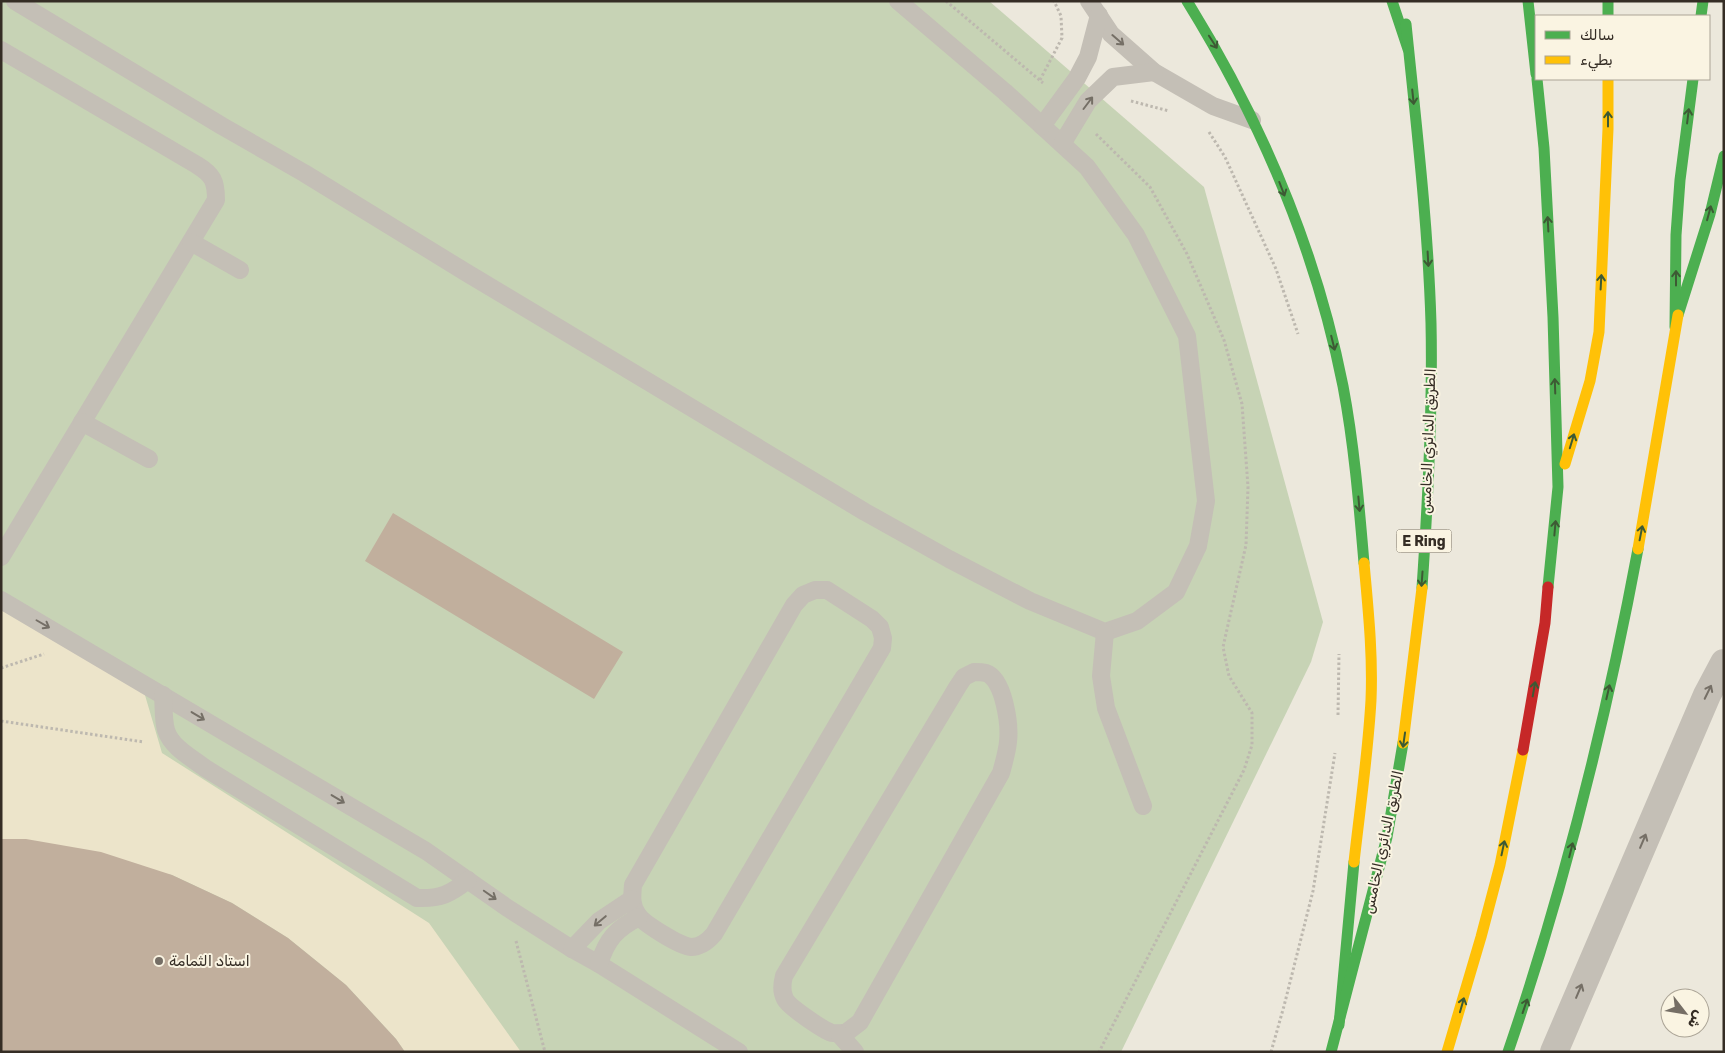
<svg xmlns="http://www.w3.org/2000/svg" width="1725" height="1053" font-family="Rubik,Vazirmatn,sans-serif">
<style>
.green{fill:#c7d3b5}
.plaza{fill:#ece4ca}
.building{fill:#c1af9d}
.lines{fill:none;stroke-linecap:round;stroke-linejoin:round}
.path{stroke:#bdb8af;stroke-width:3;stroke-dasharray:2.5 2.5;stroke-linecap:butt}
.lane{stroke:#c4bfb6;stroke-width:18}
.street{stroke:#c4bfb6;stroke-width:28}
.fast{stroke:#4caf50;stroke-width:11}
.slow{stroke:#ffc107;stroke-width:11}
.jam{stroke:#c62828;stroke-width:11}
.oneway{stroke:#756f66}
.oneway2{stroke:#3d5a34}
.poi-dot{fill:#756e65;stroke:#faf4e2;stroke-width:2}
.labels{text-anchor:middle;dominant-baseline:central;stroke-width:4;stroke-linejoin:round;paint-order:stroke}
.shield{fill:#faf4e2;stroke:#70695e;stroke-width:1}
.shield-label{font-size:14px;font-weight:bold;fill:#352d25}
.street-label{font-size:15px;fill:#352d25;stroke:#faf4e2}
.poi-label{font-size:15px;fill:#352d25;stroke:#faf4e2;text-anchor:start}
</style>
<rect width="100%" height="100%" fill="#ece8dc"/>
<polygon class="green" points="1,1 989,1 1204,187 1323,622 1311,662 1121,1052 1,1052"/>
<polygon class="plaza" points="1,602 142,685 162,753 429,923 521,1052 405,1052 396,1039 346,985 288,938 232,903 172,875 1,839"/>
<g class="building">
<polygon points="393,513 623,652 594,699 365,561"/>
<polygon points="1,839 26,839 101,852 172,875 232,903 288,938 346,985 396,1039 405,1052 1,1052"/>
</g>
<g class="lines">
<g class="path">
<polyline points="946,1 1043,83"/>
<polyline points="1040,80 1062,38 1061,16 1054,1"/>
<polyline points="1131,101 1169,111"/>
<polyline points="1209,132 1225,157 1276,269 1298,334"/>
<polyline points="1096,134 1150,187 1187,254 1224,340 1242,404 1248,487 1246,545 1223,647 1229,676 1252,713 1252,745 1244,770 1099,1052"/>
<polyline points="1,668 44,654"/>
<polyline points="1338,715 1339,654"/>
<polyline points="1,721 144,742"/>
<polyline points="516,941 545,1052"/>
<polyline points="1271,1052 1284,1006 1313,891 1335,753"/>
</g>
<g class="lane">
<polyline points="15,1 222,126 304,173 467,273 865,512 949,559 1030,601 1105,632 1137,621 1176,592 1198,546 1206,501 1187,336 1136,235 1087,167 1005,92 898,1"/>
<polyline points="1089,1 1111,34 1154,72 1213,106 1252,120"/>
<path d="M1 50 197 165C213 175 216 181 216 200L1 557"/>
<polyline points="1042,126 1077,78 1088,57 1099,15"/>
<polyline points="1062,144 1088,101 1113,77 1154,72"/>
<polyline points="191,242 240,270"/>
<polyline points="82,422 149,459"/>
<path d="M815 590H827L872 619 880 627 883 638 882 648 714 934C708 941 701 947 691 947 680 946 644 924 638 915 631 906 632 896 633 885L794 605 803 595Z"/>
<polyline points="1,600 426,851 506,907 572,949 599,964 739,1052"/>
<polyline points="1105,632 1101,676 1106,708 1143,806"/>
<path d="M974 672C978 672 982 672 986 673 1004 679 1010 725 1008 742 1007 752 1004 762 1001 773L860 1022 847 1032C842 1033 837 1034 832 1033 823 1030 789 1007 785 999 781 991 782 984 784 976L958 686 964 677Z"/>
<path d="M163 695C164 706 163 720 166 730 171 747 192 758 205 768L417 898C441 899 450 894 468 880"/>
<polyline points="572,949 599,921 632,899"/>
<path d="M599 964C607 939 616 929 639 917"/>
<polyline points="839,1034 855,1052"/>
</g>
<polyline class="street" points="1554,1052 1707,695 1724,663"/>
<g class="fast">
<path d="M1187 1C1260 119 1316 250 1343 386 1354 444 1359 504 1364 563"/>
<polyline points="1392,1 1408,49"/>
<polyline points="1528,1 1536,74"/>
<polyline points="1608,1 1608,16"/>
<polyline points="1701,16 1703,1"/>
<path d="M1406 24C1416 123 1428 223 1431 323 1433 411 1428 500 1422 588"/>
<polyline points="1537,79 1544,148 1553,317 1558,487 1548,587"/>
<polyline points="1678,315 1710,214 1724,156"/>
<polyline points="1675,327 1676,235 1680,180 1693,79"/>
<polyline points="1339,1025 1354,862"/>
<polyline points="1331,1052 1387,837 1403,743"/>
<path d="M1508 1052C1564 888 1606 720 1638 549"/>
</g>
<g class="slow">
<polyline points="1565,464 1590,381 1599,332 1608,129 1608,79"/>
<polyline points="1638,549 1678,315"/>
<polyline points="1403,743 1422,588"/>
<path d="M1354 862C1360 808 1368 754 1371 700 1373 654 1368 608 1364 563"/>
<polyline points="1447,1052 1481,937 1500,865 1523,750"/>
</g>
<polyline class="jam" points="1523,750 1545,623 1548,587"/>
</g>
<defs><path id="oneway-shaft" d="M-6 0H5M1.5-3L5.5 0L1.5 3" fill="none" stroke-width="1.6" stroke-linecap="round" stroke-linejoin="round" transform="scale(1.25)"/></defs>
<g class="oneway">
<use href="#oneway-shaft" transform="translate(1118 40) rotate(41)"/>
<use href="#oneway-shaft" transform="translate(1088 103) rotate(-53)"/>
<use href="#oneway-shaft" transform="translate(43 624) rotate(30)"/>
<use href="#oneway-shaft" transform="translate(1708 692) rotate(-64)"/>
<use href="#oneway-shaft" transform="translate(198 716) rotate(31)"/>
<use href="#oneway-shaft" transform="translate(338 799) rotate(31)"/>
<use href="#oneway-shaft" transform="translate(1643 841) rotate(-67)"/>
<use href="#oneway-shaft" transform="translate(490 895) rotate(35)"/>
<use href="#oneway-shaft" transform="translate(600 921) rotate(140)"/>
<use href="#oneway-shaft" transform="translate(1579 991) rotate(-67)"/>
</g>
<g class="oneway2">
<use href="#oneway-shaft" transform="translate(1213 42) rotate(57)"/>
<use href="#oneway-shaft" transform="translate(1413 97) rotate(84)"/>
<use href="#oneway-shaft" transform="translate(1688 116) rotate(-83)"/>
<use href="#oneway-shaft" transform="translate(1608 119) rotate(-90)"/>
<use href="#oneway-shaft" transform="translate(1282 189) rotate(69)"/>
<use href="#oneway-shaft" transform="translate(1709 213) rotate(-75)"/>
<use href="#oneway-shaft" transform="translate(1548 224) rotate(-93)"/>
<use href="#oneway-shaft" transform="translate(1428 259) rotate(87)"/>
<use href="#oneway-shaft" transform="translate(1676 278) rotate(-90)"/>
<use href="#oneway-shaft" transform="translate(1601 282) rotate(-87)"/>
<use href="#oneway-shaft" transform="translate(1333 343) rotate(76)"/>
<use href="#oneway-shaft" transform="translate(1555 386) rotate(-92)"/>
<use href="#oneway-shaft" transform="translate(1572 441) rotate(-73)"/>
<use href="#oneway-shaft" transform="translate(1359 504) rotate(85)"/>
<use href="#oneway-shaft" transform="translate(1555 528) rotate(-85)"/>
<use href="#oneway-shaft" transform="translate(1641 533) rotate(-79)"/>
<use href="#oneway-shaft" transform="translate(1422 579) rotate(94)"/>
<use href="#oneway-shaft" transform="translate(1534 689) rotate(-80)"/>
<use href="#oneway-shaft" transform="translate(1608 692) rotate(-77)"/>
<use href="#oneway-shaft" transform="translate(1404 740) rotate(98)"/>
<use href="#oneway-shaft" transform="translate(1503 848) rotate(-78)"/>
<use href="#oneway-shaft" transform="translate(1571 850) rotate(-76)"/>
<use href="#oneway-shaft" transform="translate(1462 1005) rotate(-74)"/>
<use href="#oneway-shaft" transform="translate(1525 1006) rotate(-71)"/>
</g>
<circle class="poi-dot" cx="159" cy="961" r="5"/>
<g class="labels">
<rect class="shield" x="1396.5" y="529.5" width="55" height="23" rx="4"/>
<g class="shield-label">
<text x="1424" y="541">E Ring</text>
</g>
<g class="street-label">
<text transform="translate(1428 441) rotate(-88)">الطريق الدائري الخامس</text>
<text transform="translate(1383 842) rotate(-78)">الطريق الدائري الخامس</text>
</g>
<g class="poi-label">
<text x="169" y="961">استاد الثمامة</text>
</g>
</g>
<rect width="1725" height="1053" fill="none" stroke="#352d25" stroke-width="5"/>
<rect x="1535" y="15" width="175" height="65" fill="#faf4e2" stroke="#aba496"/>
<rect x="1545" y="31" width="25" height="8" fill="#4caf50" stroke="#aba496"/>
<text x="1580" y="40" font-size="15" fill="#352d25">سالك</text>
<rect x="1545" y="56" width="25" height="8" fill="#ffc107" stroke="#aba496"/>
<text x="1580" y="65" font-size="15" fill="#352d25">بطيء</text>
<g transform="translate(1685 1013) rotate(121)"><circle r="24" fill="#faf4e2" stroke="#aba496"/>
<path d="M0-4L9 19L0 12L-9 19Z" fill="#756e65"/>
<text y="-8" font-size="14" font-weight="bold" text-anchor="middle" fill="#352d25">ش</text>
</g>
</svg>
